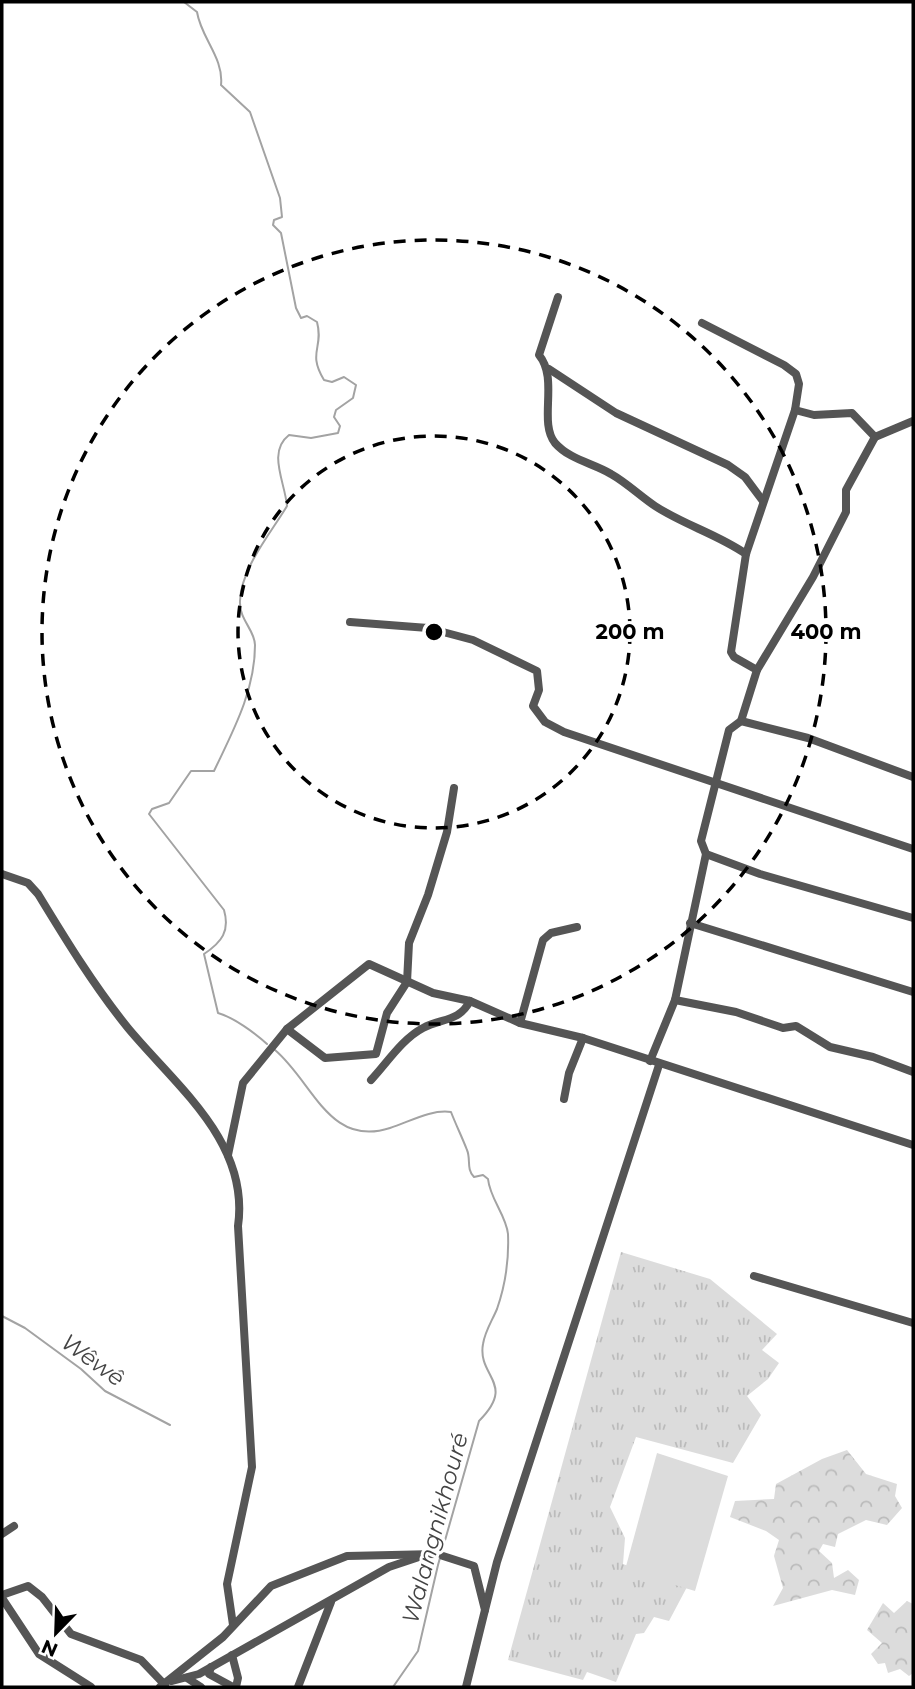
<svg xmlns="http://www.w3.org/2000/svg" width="915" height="1689" font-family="Montserrat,sans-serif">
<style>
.grass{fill:url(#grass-tufts)}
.forest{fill:url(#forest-crowns)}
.park{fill:#dcdcdc}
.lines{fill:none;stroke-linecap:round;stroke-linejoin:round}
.stream{stroke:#a3a3a3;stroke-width:2}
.minor{stroke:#555;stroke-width:8}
.ring{fill:none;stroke:#000;stroke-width:3.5;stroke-dasharray:12 9}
.labels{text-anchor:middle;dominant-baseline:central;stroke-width:6;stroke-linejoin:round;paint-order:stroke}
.water-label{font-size:23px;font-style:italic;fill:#444;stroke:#fff}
.centre{fill:#000;stroke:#fff;stroke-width:3.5}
.ring-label{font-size:21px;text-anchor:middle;font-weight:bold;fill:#000;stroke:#fff;stroke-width:6;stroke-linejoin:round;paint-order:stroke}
</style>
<defs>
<pattern id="grass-tufts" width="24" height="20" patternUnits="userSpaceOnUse" patternTransform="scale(1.75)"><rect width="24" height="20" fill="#dcdcdc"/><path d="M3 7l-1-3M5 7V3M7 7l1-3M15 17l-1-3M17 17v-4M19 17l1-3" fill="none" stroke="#bbb"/></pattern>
<pattern id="forest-crowns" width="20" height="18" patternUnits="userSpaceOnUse" patternTransform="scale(1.75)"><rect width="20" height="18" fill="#dcdcdc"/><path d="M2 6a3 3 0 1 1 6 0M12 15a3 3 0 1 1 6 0" fill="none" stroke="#bbb"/></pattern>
</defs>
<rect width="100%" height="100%" fill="#fff"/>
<polygon class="grass" points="621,1252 710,1279 777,1334 762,1350 779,1363 768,1379 747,1396 761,1415 733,1463 636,1437 610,1507 625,1538 623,1564 687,1587 669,1621 654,1617 644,1633 636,1634 616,1682 587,1672 583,1680 508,1660"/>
<g class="forest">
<polygon points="847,1450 866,1474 897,1484 895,1496 902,1508 887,1525 866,1520 838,1534 835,1547 823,1544 819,1551 832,1563 834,1578 848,1570 859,1580 855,1595 832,1590 773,1606 783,1588 774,1556 779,1540 766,1531 730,1517 735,1501 774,1499 776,1484 822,1459"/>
<polygon points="907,1601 913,1604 913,1673 909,1676 900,1669 888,1673 885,1663 878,1664 871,1654 882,1643 867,1630 883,1603 894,1613"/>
</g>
<polygon class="park" points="657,1453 728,1476 695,1591 625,1570"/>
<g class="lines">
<g class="stream">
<path d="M184 2 197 12C201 38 224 58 221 85L250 112 280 198 282 217 274 220 273 225 281 233 296 308 301 318 307 316 317 322C324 348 307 352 324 380L332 382 344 377 356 385 353 398 336 410 334 417 340 426 338 433 311 438 289 435C267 452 285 482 287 506 271 533 241 568 240 601 239 620 255 630 255 645 255 691 233 731 214 771H191L169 803 152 809 149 814 224 910C230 931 222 942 204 954L218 1013C233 1017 255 1033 267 1044"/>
<path d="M275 1050C313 1082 329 1148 390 1128 409 1122 431 1109 451 1112 456 1125 462 1137 467 1150 471 1159 466 1169 474 1177L483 1175 488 1179C490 1199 506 1215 508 1234 509 1258 505 1286 497 1309 492 1321 485 1331 483 1344 477 1377 517 1383 479 1421L438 1565 418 1651 393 1687"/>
<polyline points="2,1316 25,1328 81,1369 105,1391 170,1425"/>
</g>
<g class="minor">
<path d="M558 297 539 355C559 379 538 422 555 443 570 460 593 463 611 474 627 483 640 496 655 506 684 525 717 534 746 554"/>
<polyline points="702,323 784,365 796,374 799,384 795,410 746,554 731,652 734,657 757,670 741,721 729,730 701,841 706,854 760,874 913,918"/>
<polyline points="549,369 616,413 728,465 745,477 763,501"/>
<polyline points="875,437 913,421"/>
<polyline points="350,622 428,628 473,640 537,671 539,690 533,706 545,722 564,732 913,849"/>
<polyline points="757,670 813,577 846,512 846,490 875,437 852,413 814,415 795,410"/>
<polyline points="741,721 808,738 913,777"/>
<path d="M2 874 28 883 38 894C66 940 94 986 128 1028 176 1086 250 1142 238 1226L252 1467 227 1584 233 1625"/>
<polyline points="690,923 913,992"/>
<polyline points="675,1000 736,1012 783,1028 796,1026 830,1047 873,1057 913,1072"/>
<polyline points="520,1023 543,940 551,933 577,927"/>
<polyline points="287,1029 325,1058 376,1054 387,1013 407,982 409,943 428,895 447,832 454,788"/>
<polyline points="650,1061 675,1000 706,854"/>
<path d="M371 1080C387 1063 402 1039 423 1028 442 1018 459 1022 470 1001"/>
<polyline points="564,1099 569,1073 583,1038"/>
<polyline points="228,1155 243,1083 287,1029 369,964 433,993 470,1001 520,1023 583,1038 913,1145"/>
<polyline points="754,1276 913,1323"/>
<polyline points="2,1534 14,1526"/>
<polyline points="443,1556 474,1566 485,1610 466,1687"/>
<polyline points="2,1595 28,1586 42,1597 71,1634 141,1660 165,1685"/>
<polyline points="2,1598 39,1654 91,1687"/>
<polyline points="485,1610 497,1562 659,1065"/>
<polyline points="232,1655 238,1678 236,1687"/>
<polyline points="211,1667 209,1674 233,1687"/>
<polyline points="187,1678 201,1687"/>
<polyline points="172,1681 199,1674 389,1567 419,1557"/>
<polyline points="160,1687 223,1637 271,1586 347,1556 436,1554"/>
<polyline points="298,1687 331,1602"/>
</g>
</g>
<g class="ring">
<circle cx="434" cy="632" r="196"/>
<circle cx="434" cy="632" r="392"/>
</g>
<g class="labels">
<g class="water-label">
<text transform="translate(93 1360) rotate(36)">Wêwê</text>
<text transform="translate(435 1528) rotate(-75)">Walangnikhouré</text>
</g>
</g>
<circle cx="434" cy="632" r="10" class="centre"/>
<g class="ring-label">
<text x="630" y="639">200 m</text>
<text x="826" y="639">400 m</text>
</g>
<rect width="915" height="1689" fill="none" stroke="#000000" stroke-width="7"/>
<g transform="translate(56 1633) rotate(203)" stroke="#ffffff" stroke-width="5" paint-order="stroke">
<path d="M0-5L12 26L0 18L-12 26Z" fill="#000000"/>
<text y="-10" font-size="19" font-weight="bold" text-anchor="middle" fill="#000000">N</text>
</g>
</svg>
